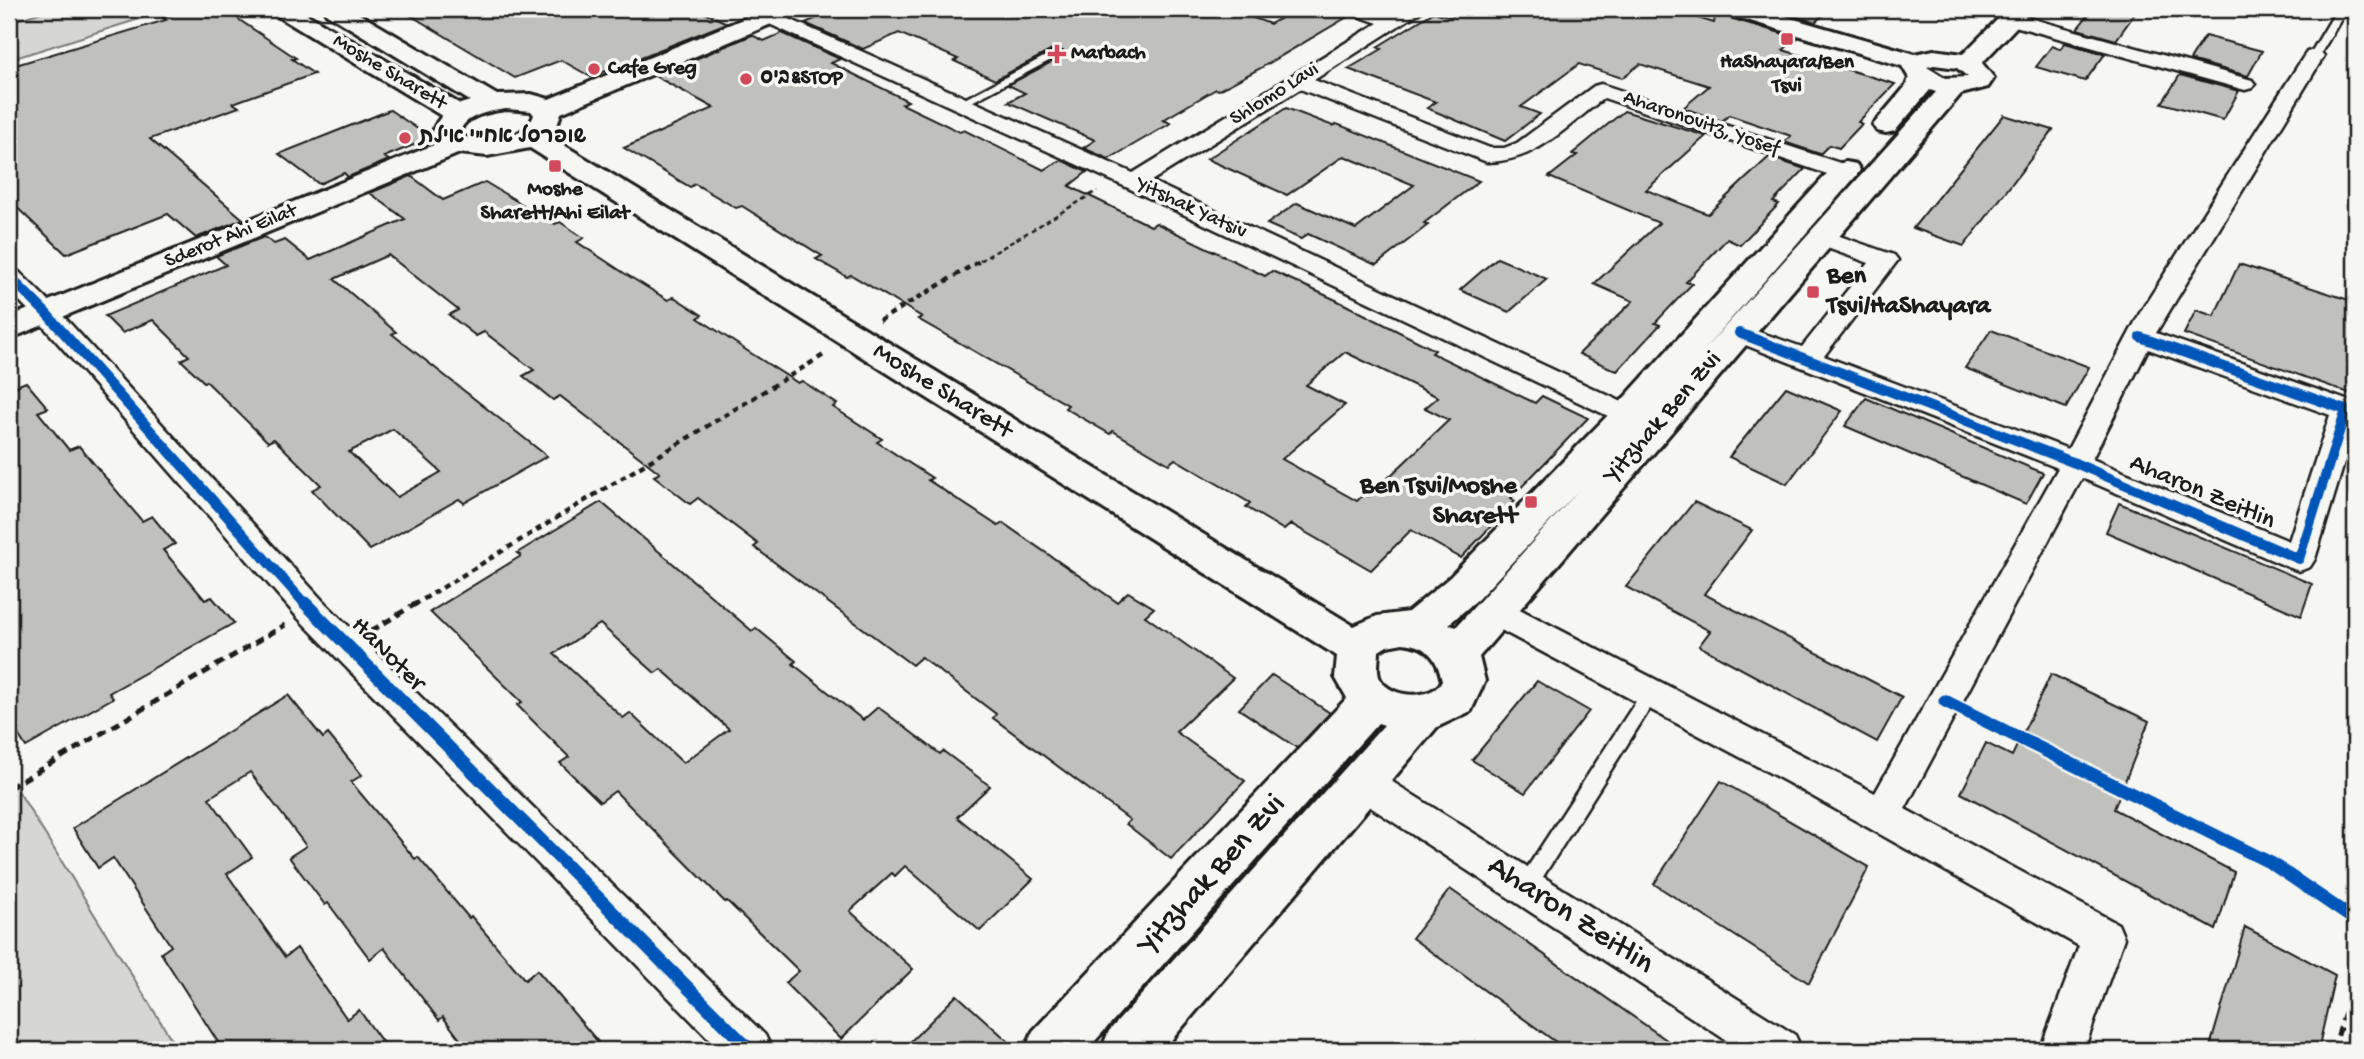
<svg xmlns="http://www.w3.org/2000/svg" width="2364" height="1059" font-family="'Gochi Hand','Playpen Sans Hebrew',sans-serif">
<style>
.green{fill:#d6d6d2;stroke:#797977;stroke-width:2}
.building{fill:#c0c0bd;stroke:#1c1c1c;stroke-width:2;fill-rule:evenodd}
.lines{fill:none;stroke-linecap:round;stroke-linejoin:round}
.lane-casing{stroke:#1c1c1c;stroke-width:5}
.street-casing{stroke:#1c1c1c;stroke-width:5}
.secondary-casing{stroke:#1c1c1c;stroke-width:6}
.path-far2{stroke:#1c1c1c;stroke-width:2.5;stroke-dasharray:5 3.5;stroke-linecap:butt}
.path-far1{stroke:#1c1c1c;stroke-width:4.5;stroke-dasharray:6 5;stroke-linecap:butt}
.path{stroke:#1c1c1c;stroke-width:5;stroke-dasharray:9 6;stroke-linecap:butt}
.lane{fill:#f6f6f2;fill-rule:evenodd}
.street{fill:#f6f6f2;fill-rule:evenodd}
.secondary{fill:#f6f6f2;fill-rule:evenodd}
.cycleway-far1-casing{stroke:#f6f6f2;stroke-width:14}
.cycleway-casing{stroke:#f6f6f2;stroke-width:18}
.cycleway-far1{stroke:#0057b8;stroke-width:10}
.cycleway{stroke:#0057b8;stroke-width:13}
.poi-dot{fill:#d1495b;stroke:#f6f6f2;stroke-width:2.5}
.labels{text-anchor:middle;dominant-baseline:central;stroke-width:7;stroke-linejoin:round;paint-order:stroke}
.far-poi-label{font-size:21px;font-weight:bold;fill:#1c1c1c;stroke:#f6f6f2;text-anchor:start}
.far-street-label{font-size:21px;fill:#1c1c1c;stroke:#f6f6f2}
.poi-label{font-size:26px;font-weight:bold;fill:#1c1c1c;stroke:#f6f6f2;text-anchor:start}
.street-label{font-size:26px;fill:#1c1c1c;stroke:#f6f6f2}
.near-street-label{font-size:32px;fill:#1c1c1c;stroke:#f6f6f2}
</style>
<rect width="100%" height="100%" fill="#f6f6f2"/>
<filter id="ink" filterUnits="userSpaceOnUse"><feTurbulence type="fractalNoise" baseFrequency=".0143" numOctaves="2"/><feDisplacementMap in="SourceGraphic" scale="14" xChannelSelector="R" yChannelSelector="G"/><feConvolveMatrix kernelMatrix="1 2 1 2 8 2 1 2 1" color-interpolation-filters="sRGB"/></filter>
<g filter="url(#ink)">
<g class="green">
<polygon points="52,9 171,9 9,60 9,22"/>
<polygon points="9,776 178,1050 9,1050"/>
</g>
<g class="building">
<polygon points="191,9 219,9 232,15 296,58 292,59 314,74 233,103 239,107 150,139 243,219 196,238 168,214 66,254 9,200 9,67 166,20 163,18"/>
<polygon points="400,9 697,9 727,23 591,77 561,60 515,78"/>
<polygon points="839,9 1229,9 1270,24 1297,9 1344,9 1349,16 1259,69 1219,90 1216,89 1163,120 1171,123 1109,159 1083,148 1095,140 1008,102 1025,93 1008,85 1063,56 1063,51 1052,50 995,80 954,61 958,59 899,33 863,49 805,23"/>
<polygon points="1463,9 1668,9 1714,23 1716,9 1720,9 1726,17 1798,38 1783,50 1895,84 1858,122 1862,124 1839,148 1829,145 1820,154 1784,142 1791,136 1729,115 1722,121 1683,108 1709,86 1640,64 1622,78 1579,64 1521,107 1540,114 1505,141 1427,108 1436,102 1348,69 1382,49 1377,47 1434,12 1450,17"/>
<polygon points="1769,9 1831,9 1815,22"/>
<polygon points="2093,9 2138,9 2116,40 2077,29"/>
<path d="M782 33 840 59 831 63 908 101 902 104 960 132 964 130 1044 170 1061 160 1087 172 1069 186 1151 226 1156 223 1265 276 1272 271 1336 300 1435 350 1432 353 1535 403 1542 396 1588 418 1511 498 1515 501 1461 558 1411 530 1371 570 1291 524 1284 530 1246 507 1250 503 1175 459 1169 464 1113 431 1110 434 1065 408 1068 405 918 319 922 317 851 275 847 277 816 259 822 256 742 206 736 208 695 184 690 187 624 148 714 108 655 76 752 35 764 41ZM1345 352 1438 397 1425 408 1449 420 1369 496 1364 494 1357 501 1282 459 1345 405 1306 385Z"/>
<polygon points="2205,36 2262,51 2248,76 2190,60"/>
<polygon points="2065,43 2105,54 2085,81 2036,67 2052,46 2060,49"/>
<polygon points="2180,75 2239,91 2223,120 2162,103"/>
<polygon points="1286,108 1333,126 1337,124 1479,181 1424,223 1428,225 1376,265 1308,234 1301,239 1267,224 1297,203 1356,229 1414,185 1344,156 1287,195 1207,159"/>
<polygon points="390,110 431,138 384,157 389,160 348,177 344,173 319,184 279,154"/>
<polygon points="1624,111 1706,136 1646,190 1708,214 1769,157 1805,169 1773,202 1779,204 1740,245 1727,239 1686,282 1692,284 1655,323 1660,325 1617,371 1579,354 1633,301 1594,284 1659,223 1549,177 1577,155 1572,154"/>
<polygon points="2004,115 2053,130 1964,246 1913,228"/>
<path d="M411 176 443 200 485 182 555 224 560 222 584 238 577 242 624 273 668 300 674 297 702 315 698 318 749 352 798 383 802 381 837 404 833 407 882 439 877 442 932 478 928 480 998 526 1003 523 1117 602 1128 592 1154 608 1145 616 1233 678 1176 732 1245 781 1171 859 1126 824 1130 820 993 718 996 714 921 657 912 665 754 547 758 544 698 498 690 504 654 476 660 473 560 396 553 400 523 376 534 370 484 332 476 336 449 315 458 310 388 255 334 279 396 332 392 334 547 456 464 503 459 499 370 550 312 490 321 485 274 439 268 442 206 381 204 382 181 360 189 356 153 320 122 333 105 316 226 265 216 256 264 237 274 244 285 240 310 260 405 219 370 193ZM393 429 441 472 397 497 349 452Z"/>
<polygon points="1497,258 1547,279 1509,312 1460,290"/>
<polygon points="2239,264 2355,302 2355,395 2184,334 2196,310 2214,316"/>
<polygon points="1991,330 2089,367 2066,408 1965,368"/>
<polygon points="26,382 48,408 38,412 69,450 79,446 142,521 152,516 175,544 163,550 205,600 212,597 234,623 109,693 113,698 26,747 9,720 9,389"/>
<polygon points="1786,387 1842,411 1787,484 1729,457"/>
<polygon points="1866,398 2043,473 2026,504 1845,426"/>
<path d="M601 502 752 631 756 628 796 661 793 664 863 720 878 707 940 754 943 751 990 786 957 817 1033 879 980 931 905 866 895 876 892 873 850 911 913 969 841 1039 785 983 799 971 727 901 725 902 615 791 600 802 560 763 569 757 517 705 522 702 430 612 521 556 517 553ZM600 624 655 673 661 669 729 729 683 763 630 713 623 718 554 654Z"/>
<polygon points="1694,502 1752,530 1704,594 1902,697 1877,742 1699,646 1710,631 1626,587"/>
<polygon points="2119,503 2312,584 2301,616 2106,532"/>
<polygon points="2051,674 2149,721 2114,809 2234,872 2216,930 1961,793 1986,743 2012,756"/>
<polygon points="1272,675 1330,713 1297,748 1239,709"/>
<polygon points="1537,681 1589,711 1525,793 1472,760"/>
<polygon points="288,695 323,738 328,734 362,775 351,782 415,859 418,857 469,918 471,916 525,980 537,970 605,1050 468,1050 443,1017 439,1020 384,948 370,959 328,903 325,905 289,857 306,846 250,772 209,798 252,857 227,874 285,957 297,948 347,1019 359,1010 388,1050 223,1050 161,953 171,946 113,858 98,868 73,828"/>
<polygon points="1721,781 1869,867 1809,983 1654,884"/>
<polygon points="1450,889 1681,1050 1567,1050 1412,938"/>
<polygon points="2245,927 2335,975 2318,1050 2209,1050"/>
<polygon points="957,995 1018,1050 902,1050"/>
</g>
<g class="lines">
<g class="lane-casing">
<g id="lane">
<polygon points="2337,9 2347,9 2318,58 2310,58 2309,56"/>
<polygon points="1053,52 1062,54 966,105 957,103"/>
<polygon points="1652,684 1658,686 1661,691 1658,696 1532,894 1525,897 1518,894 1515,888 1518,882 1646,686"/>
</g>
</g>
<g class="street-casing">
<g id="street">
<path d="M742 9H767L1133 173 1378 23 1349 13 1347 9H1374L1392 15 1402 9H1425L1314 80 1490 148H1504L1517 143 1594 86 1601 84 1852 167 1856 172 1852 177H1836L1604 98C1567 126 1536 162 1487 162L1300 89 1151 181 1637 409 1641 416 1637 423 1627 425 1126 187 745 13Z"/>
<polygon points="2011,13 2252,80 2255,84 2252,88 2245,90 2004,23 2001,19"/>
<path d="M2314 50 2321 52 2324 56 2156 333 2355 403V427L2315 559 2310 567 2299 571 2288 567 2082 478 1905 809 2118 924 2124 938 2084 1050H2040L2079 946 1787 782 1482 620 1477 611 1482 602 1494 598 1506 602 1875 793 2058 468 1730 339 1726 333 1730 327 1739 325 1802 347 1869 263 1813 243 1810 238 1813 233 1822 231 1831 233 1894 255 1898 260 1824 356 2068 449 2141 311 2304 56 2307 52ZM2148 349 2330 415 2289 541 2092 459Z"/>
<polygon points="9,268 18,271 55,307 323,601 765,1035 772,1050 720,1050 299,619 37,319 9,290"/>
<polygon points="1362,766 1375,771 1795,1035 1802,1050 1741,1050 1349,793 1343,782 1349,771"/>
</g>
</g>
<g class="secondary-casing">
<path id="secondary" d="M270 9H298L460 104 470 101 327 14 323 9H351L497 95 531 94 549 99 767 9H799L795 14 561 113 557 126 549 136 1354 626 1377 616 1408 612 1450 577 1615 408 1836 164 1846 162 1856 164 1860 170 1856 176 1703 351 1936 92 1930 90 1895 131 1886 133 1877 131 1873 125 1906 86 1909 78 1902 66 1727 14 1723 9H1760L1915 54 1934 50 1963 54 2008 9H2033L1982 63 1994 78 1988 87 1961 94 1479 657 1485 681 1471 711 1437 727 1163 1050H1101L1109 1031 1384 725 1378 723 1087 1050H1025L1033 1031 1347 698 1335 677 1337 656 530 148 487 156 460 153 9 339V317L436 144C429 134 435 124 442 116L274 14ZM1934 65 1957 68 1968 77 1945 78 1927 67ZM506 109 531 111 534 115C525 140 482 147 460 135 460 116 490 111 506 109ZM1580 489 1456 627 1449 624 1478 599ZM1403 643C1428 646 1437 657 1442 681 1432 701 1390 698 1380 679 1376 671 1379 660 1379 651L1387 646Z"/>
</g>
<polyline class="path-far2" points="980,261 1097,191"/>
<g class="path-far1">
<polyline points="879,321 983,259"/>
<polyline points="414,605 827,353"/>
</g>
<g class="path">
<polyline points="371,631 417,603"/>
<polyline points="9,788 285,625"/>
<polyline points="2333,1050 2345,1013 2355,1009"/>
</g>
<use href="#lane" class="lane"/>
<use href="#street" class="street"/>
<use href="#secondary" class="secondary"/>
<g class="cycleway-far1-casing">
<g id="cycleway-far1">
<polyline points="9,276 46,313 306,605"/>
<polyline points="1739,333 2075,463 2299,559 2346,410 2140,337"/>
</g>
</g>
<g class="cycleway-casing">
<g id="cycleway">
<polyline points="305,603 750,1050"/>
<polyline points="1945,701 2271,863 2355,920"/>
</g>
</g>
<use href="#cycleway-far1" class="cycleway-far1"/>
<use href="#cycleway" class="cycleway"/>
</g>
</g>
<g class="poi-dot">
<rect x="1780" y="32" width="14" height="14" rx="3.5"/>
<path d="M1053.5 43.5h7v7h7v7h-7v7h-7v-7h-7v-7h7z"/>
<circle cx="594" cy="69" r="7"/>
<circle cx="746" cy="79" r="7"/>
<circle cx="405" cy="138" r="7"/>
<rect x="548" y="159" width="14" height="14" rx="3.5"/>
<rect x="1806" y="285" width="14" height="14" rx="3.5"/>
<rect x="1524" y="495" width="14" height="14" rx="3.5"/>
</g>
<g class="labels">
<g class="far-poi-label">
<text x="1071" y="54">Marbach</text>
<text x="1787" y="63" text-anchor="middle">HaShayara/Ben<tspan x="1787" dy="24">Tsvi</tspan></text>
<text x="608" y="69">Cafe Greg</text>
<text x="760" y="79">ביס&amp;STOP</text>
<text x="419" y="138">שופרסל אח"י אילת</text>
<text x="555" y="190" text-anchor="middle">Moshe<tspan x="555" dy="24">Sharett/Ahi Eilat</tspan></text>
</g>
<g class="far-street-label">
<text transform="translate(389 73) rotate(31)">Moshe Sharett</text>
<text transform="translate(1275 95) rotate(-32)">Shlomo Lavi</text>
<text transform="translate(1701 124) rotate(19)">Aharonovitz, Yosef</text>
<text transform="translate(1191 209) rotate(25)">Yitshak Yatsiv</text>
<text transform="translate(231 237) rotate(-22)">Sderot Ahi Eilat</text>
</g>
<g class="poi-label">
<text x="1827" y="277">Ben<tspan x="1827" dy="30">Tsvi/HaShayara</tspan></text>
<text x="1517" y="487" text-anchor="end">Ben Tsvi/Moshe<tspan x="1517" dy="30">Sharett</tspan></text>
</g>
<g class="street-label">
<text transform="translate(942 392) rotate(32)">Moshe Sharett</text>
<text transform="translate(1664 418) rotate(-49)">Yitzhak Ben Zvi</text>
<text transform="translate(2202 493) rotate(23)">Aharon Zeitlin</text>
<text transform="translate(387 655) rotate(45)">HaNoter</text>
</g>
<g class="near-street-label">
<text transform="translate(1213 875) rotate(-48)">Yitzhak Ben Zvi</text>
<text transform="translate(1570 916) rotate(33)">Aharon Zeitlin</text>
</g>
</g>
<rect width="2364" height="1059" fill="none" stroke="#f6f6f2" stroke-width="35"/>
<rect x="18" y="18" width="2329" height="1024" fill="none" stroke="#1c1c1c" stroke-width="2.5" filter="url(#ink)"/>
</svg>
